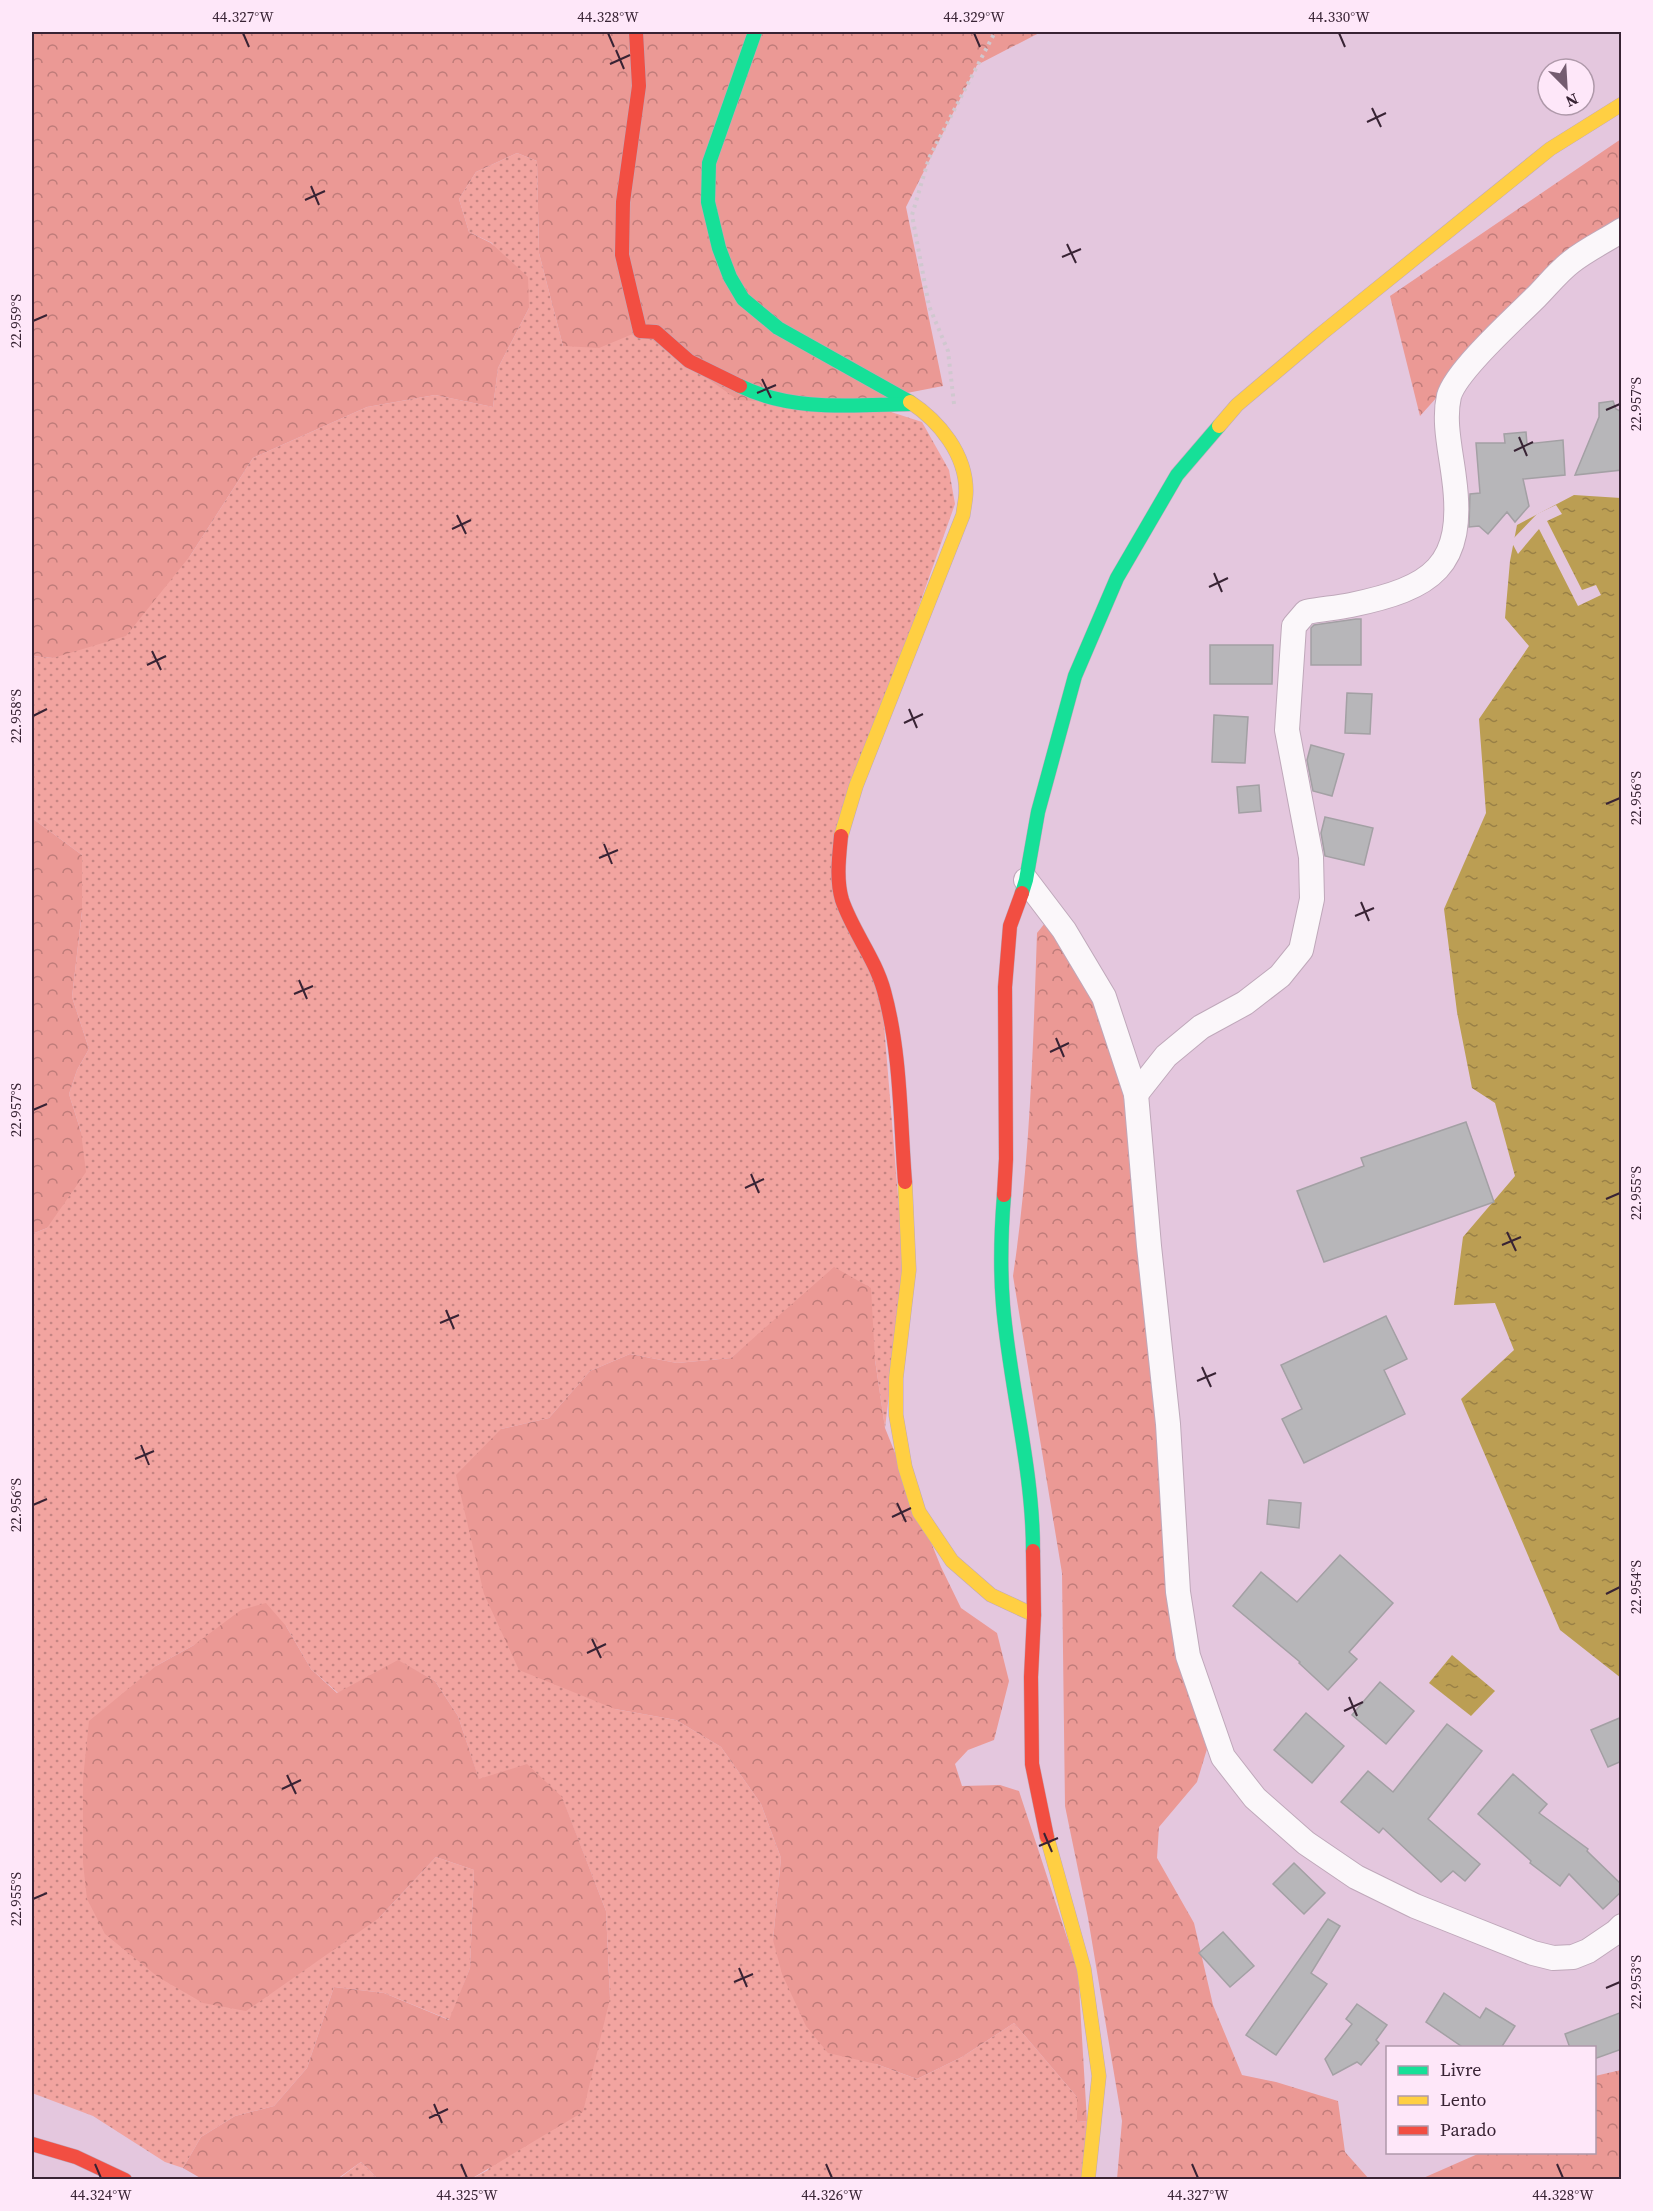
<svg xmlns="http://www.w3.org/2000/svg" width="1653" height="2211" font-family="'Source Serif 4',serif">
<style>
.grass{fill:url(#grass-dots)}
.forest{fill:url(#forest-crowns)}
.water{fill:url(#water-ripples)}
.pier{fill:#e4c7de}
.building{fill:#b7b6b9;stroke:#a3a0a4;stroke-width:1.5}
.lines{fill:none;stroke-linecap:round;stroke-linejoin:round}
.street-casing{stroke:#bfa8ba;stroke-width:26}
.fast-casing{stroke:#bfa8ba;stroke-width:15}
.slow-casing{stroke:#bfa8ba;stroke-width:15}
.jam-casing{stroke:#bfa8ba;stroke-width:15}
.path{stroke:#d0c8cf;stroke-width:4;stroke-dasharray:3 4.5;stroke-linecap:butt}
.street{stroke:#fbf7fa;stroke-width:24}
.fast{stroke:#16e098;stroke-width:14}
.slow{stroke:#ffcf43;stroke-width:14}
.jam{stroke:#f24e42;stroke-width:14}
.ticks{fill:none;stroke:#382334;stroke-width:2}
.neatline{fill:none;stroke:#382334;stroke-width:2}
.ticks-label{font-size:15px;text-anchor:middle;fill:#382334}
</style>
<defs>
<pattern id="grass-dots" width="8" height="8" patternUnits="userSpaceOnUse" patternTransform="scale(1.5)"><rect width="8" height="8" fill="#f2a4a0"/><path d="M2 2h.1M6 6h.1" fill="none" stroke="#c58583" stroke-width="1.8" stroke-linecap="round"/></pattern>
<pattern id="forest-crowns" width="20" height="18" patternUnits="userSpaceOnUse" patternTransform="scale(1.5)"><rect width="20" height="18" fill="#eb9995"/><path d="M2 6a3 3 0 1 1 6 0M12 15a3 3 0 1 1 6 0" fill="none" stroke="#bf7c7a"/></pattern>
<pattern id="water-ripples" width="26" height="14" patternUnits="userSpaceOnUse" patternTransform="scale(1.5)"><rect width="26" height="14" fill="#bb9e53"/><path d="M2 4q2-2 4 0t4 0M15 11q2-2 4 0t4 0" fill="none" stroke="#998046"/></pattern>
</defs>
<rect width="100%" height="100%" fill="#e4c7de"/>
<g class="grass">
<polygon points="517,153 537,161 539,253 563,346 640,331 922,422 949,470 955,504 833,849 882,1000 904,1270 885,1428 875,1360 778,1318 731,1358 677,1363 630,1354 590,1371 549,1418 501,1429 615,1709 676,1720 721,1747 761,1804 781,1858 773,1940 876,2064 917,2079 962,2057 1014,2023 1077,2097 1077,2122 1087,2121 1082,2179 471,2179 488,2170 610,1998 606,1911 562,1798 479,1780 458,1716 435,1681 398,1661 338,1693 311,1669 286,1626 194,1645 156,1666 379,1918 436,1857 474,1870 470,1968 450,2020 384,1993 334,1987 307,2068 274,2106 235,2116 201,2137 183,2168 165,2162 93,2116 32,2093 32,1234 47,1228 81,1132 69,1094 77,1070 89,1049 72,997 82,911 82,855 32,818 32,656 53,658 190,556 253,458 367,407 435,395 493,407 498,368 529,308 492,243 469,232 459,199 476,172"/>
<polygon points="361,2162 378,2179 337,2180"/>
</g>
<g class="forest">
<polygon points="32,32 1041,32 977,65 906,207 943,386 845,405 738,400 640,331 599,348 563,346 539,253 537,161 517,153 476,172 459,199 469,232 491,243 528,277 529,308 498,368 493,407 435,395 367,407 253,458 190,556 126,636 53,658 32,656"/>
<polygon points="1621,139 1621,230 1565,255 1420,416 1390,296"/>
<polygon points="32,818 82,855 82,911 72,997 89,1049 77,1070 69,1094 81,1132 86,1172 47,1228 32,1234"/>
<path d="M1045 923 1108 1013 1141 1178 1176 1653 1207 1749 1197 1782 1159 1827 1157 1858 1194 1923 1213 2005 1242 2075 1276 2082 1338 2101 1345 2152 1369 2179H1117L1122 2121 1088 1918 1065 1806 1062 1573 1013 1276C1030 1163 1033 1048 1037 933Z"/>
<polygon points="834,1267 871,1288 875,1360 885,1428 941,1567 961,1608 997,1633 1009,1681 994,1740 968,1750 955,1764 962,1786 1000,1785 1019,1791 1078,1971 1087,2121 1077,2122 1077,2097 1014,2023 962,2057 917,2079 876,2064 828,2053 806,2026 782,1974 773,1940 781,1858 761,1804 721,1747 676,1720 615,1709 519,1670 484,1594 456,1475 501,1429 549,1418 590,1371 630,1354 677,1363 731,1358"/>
<polygon points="266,1603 286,1626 311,1669 337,1693 398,1660 435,1681 458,1716 479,1779 527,1764 562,1797 606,1911 610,1998 583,2112 471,2179 378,2179 361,2162 337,2179 202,2179 183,2168 201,2137 235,2116 274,2106 307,2068 334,1987 384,1993 449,2020 470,1968 474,1870 436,1857 379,1918 246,2011 203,2003 158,1977 105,1934 87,1899 83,1863 83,1779 89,1721 156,1666 194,1645 241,1610"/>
<polygon points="1621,2070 1621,2179 1421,2179 1480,2153 1594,2152 1595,2076"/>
</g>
<g class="water">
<polygon points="1574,495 1621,498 1621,1678 1560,1630 1461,1399 1514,1350 1495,1303 1454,1305 1463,1237 1515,1176 1495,1103 1472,1088 1457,1012 1444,909 1486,813 1479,719 1529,646 1505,618 1510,561 1517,525"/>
<polygon points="1452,1655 1495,1691 1471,1716 1429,1683"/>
</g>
<polygon class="pier" points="1556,505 1562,514 1547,521 1582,590 1596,585 1601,595 1578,606 1539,529 1518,554 1511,541 1537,514"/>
<g class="building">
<polygon points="1613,401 1616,409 1622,412 1622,470 1575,475 1599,417 1599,403"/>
<polygon points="1526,432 1527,444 1563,440 1565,475 1523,479 1529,506 1515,522 1507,512 1488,534 1479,526 1469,527 1470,494 1480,493 1476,443 1505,443 1504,434"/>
<polygon points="1356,619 1361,619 1361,665 1311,665 1311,628 1314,625"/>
<polygon points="1210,645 1273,645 1272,684 1210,684"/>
<polygon points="1347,693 1372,694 1370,734 1345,733"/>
<polygon points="1214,715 1248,717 1245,763 1212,762"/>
<polygon points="1311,745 1344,754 1332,796 1313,791 1307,760"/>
<polygon points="1259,785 1261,811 1239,813 1237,787"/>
<polygon points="1325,817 1373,828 1364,865 1325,856 1321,833"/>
<polygon points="1466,1122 1494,1202 1324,1262 1297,1191 1364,1166 1361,1158"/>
<polygon points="1386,1316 1407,1359 1384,1370 1405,1414 1304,1463 1282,1419 1302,1409 1281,1365"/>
<polygon points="1269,1500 1301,1503 1299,1528 1267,1524"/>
<polygon points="1340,1555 1393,1603 1349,1652 1357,1659 1328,1690 1299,1663 1300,1662 1233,1606 1261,1572 1297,1602"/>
<polygon points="1380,1682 1414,1711 1386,1744 1352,1715"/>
<polygon points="1306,1713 1344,1746 1312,1783 1274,1750"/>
<polygon points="1622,1717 1622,1761 1608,1767 1591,1730"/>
<polygon points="1447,1724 1482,1751 1428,1819 1480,1864 1465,1881 1453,1871 1441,1882 1383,1828 1379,1833 1341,1802 1368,1771 1393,1792"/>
<polygon points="1513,1774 1547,1804 1539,1813 1588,1849 1587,1851 1622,1885 1622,1891 1603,1909 1569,1874 1560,1886 1530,1863 1531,1861 1478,1814"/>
<polygon points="1294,1863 1325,1893 1304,1914 1273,1884"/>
<polygon points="1328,1919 1340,1926 1311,1973 1327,1984 1276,2055 1246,2035"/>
<polygon points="1223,1932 1254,1966 1230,1987 1199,1953"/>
<polygon points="1444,1993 1480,2018 1486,2008 1515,2026 1501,2048 1464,2048 1426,2022"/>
<polygon points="1357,2004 1387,2025 1376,2040 1379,2043 1361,2065 1357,2062 1333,2075 1325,2059 1352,2024 1346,2019"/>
<polygon points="1622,2012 1622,2049 1594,2059 1594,2048 1570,2048 1565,2034"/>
</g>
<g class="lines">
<g class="street-casing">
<g id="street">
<polyline points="1026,880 1064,930 1104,997 1136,1094 1149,1246 1168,1424 1178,1592 1188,1656 1223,1757 1255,1798 1306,1843 1356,1877 1415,1906 1533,1953 1553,1958 1573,1957 1588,1951 1616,1932 1622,1926"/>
<path d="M1136 1094 1166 1056 1201 1027 1245 1003 1280 976 1301 950 1312 899 1311 857 1287 730 1294 626 1306 612C1321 609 1336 608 1351 605 1432 588 1466 567 1454 478 1451 452 1443 422 1449 396 1456 371 1515 318 1536 297 1547 286 1558 272 1571 262 1586 250 1605 241 1622 230"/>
</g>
</g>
<g class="fast-casing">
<g id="fast">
<polyline points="755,32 709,163 708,202 719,248 730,277 743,299 778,328 910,402"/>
<path d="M740 386C793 412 852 405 910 404"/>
<polyline points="1022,893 1026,880 1038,812 1075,676 1117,578 1177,475 1219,426"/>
<path d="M1004 1195C1001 1232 1000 1268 1003 1305 1010 1388 1033 1468 1033 1551"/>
</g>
</g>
<g class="slow-casing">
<g id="slow">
<polyline points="1219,426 1237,405 1321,334 1550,149 1622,104"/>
<path d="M841 836 856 786 963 515C964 507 966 499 966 491 966 454 939 421 910 402"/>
<polyline points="905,1182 909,1270 896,1378 896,1415 905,1467 919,1512 952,1561 991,1595 1034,1615"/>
<polyline points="1047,1837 1084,1969 1099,2076 1088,2180"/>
</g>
</g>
<g class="jam-casing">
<g id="jam">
<polyline points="636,32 639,86 623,202 622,255 640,331 656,332 689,361 740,386"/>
<path d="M841 836C839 857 836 880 842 900 853 932 875 958 884 991 901 1053 900 1119 905 1182"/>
<polyline points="1004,1195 1006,1159 1005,987 1010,926 1022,893"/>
<polyline points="1033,1551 1034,1615 1031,1677 1032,1764 1047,1837"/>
<polyline points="32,2144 76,2157 125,2180"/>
</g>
</g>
<polyline class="path" points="954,404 948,351 929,306 912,215 929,158 995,32"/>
<use href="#street" class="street"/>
<use href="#fast" class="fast"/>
<use href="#slow" class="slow"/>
<use href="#jam" class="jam"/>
</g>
<path class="ticks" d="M243 33 249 47M608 33 614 47M974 33 980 47M1339 33 1345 47M616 50 624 69M610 64 630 55M1372 108 1381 127M1367 122 1386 113M311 186 319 205M305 200 325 191M1067 244 1076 263M1062 257 1081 249M33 321 47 315M762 379 771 398M757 393 776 385M1606 410 1620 404M1519 437 1527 456M1514 451 1533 442M457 515 466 534M452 529 471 520M1214 573 1222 592M1209 587 1228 578M152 651 161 670M147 665 166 656M909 709 917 728M33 716 47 709M904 723 923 714M1606 804 1620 798M604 844 612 864M599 858 618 850M1361 902 1369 921M1355 916 1374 908M299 980 307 999M294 994 313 986M1056 1038 1064 1057M1050 1052 1069 1043M33 1110 47 1104M751 1174 759 1193M745 1188 764 1179M1606 1199 1620 1193M1507 1232 1516 1251M1502 1245 1521 1237M446 1310 454 1329M440 1323 459 1315M1202 1367 1211 1387M1197 1381 1216 1373M141 1445 149 1465M135 1459 154 1451M897 1503 906 1522M33 1505 47 1499M892 1517 911 1508M1606 1594 1620 1587M592 1639 601 1658M587 1653 606 1644M1349 1697 1357 1716M1344 1711 1363 1702M287 1775 296 1794M282 1789 301 1780M1044 1833 1052 1852M1039 1846 1058 1838M33 1899 47 1893M739 1968 747 1987M734 1982 753 1974M1606 1988 1620 1982M434 2104 442 2123M429 2118 448 2109M95 2164 101 2178M461 2164 467 2178M826 2164 832 2178M1192 2164 1198 2178M1557 2164 1563 2178"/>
<rect width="1653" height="2211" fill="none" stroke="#fee7f9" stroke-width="66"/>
<rect x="1386" y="2046" width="210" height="108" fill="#fee7f9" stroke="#af99aa" stroke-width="1.5"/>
<rect x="1398" y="2066" width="30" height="9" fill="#16e098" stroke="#af99aa" stroke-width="1.5"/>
<text x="1440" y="2076" font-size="18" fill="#382334">Livre</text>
<rect x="1398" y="2096" width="30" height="9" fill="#ffcf43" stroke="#af99aa" stroke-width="1.5"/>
<text x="1440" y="2106" font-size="18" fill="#382334">Lento</text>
<rect x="1398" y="2126" width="30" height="9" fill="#f24e42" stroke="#af99aa" stroke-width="1.5"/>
<text x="1440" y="2136" font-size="18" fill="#382334">Parado</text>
<g transform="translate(1566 87) rotate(156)"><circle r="28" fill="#fee7f9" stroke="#af99aa" stroke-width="1.5"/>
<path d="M0-4.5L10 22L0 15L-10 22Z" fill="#745c70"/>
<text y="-9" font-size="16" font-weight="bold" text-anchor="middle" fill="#382334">N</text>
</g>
<rect x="33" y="33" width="1587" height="2145" class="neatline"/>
<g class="ticks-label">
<text x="243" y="22">44.327°W</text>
<text x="608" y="22">44.328°W</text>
<text x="974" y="22">44.329°W</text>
<text x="1339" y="22">44.330°W</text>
<text transform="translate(16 321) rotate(-90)" y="5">22.959°S</text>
<text transform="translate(1636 404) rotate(-90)" y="5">22.957°S</text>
<text transform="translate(16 716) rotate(-90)" y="5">22.958°S</text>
<text transform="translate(1636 798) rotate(-90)" y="5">22.956°S</text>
<text transform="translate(16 1110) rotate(-90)" y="5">22.957°S</text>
<text transform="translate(1636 1193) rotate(-90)" y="5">22.955°S</text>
<text transform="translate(16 1505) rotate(-90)" y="5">22.956°S</text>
<text transform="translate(1636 1587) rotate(-90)" y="5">22.954°S</text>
<text transform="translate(16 1899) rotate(-90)" y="5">22.955°S</text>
<text transform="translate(1636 1982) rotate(-90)" y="5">22.953°S</text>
<text x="101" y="2200">44.324°W</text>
<text x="467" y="2200">44.325°W</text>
<text x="832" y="2200">44.326°W</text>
<text x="1198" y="2200">44.327°W</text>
<text x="1563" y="2200">44.328°W</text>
</g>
</svg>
